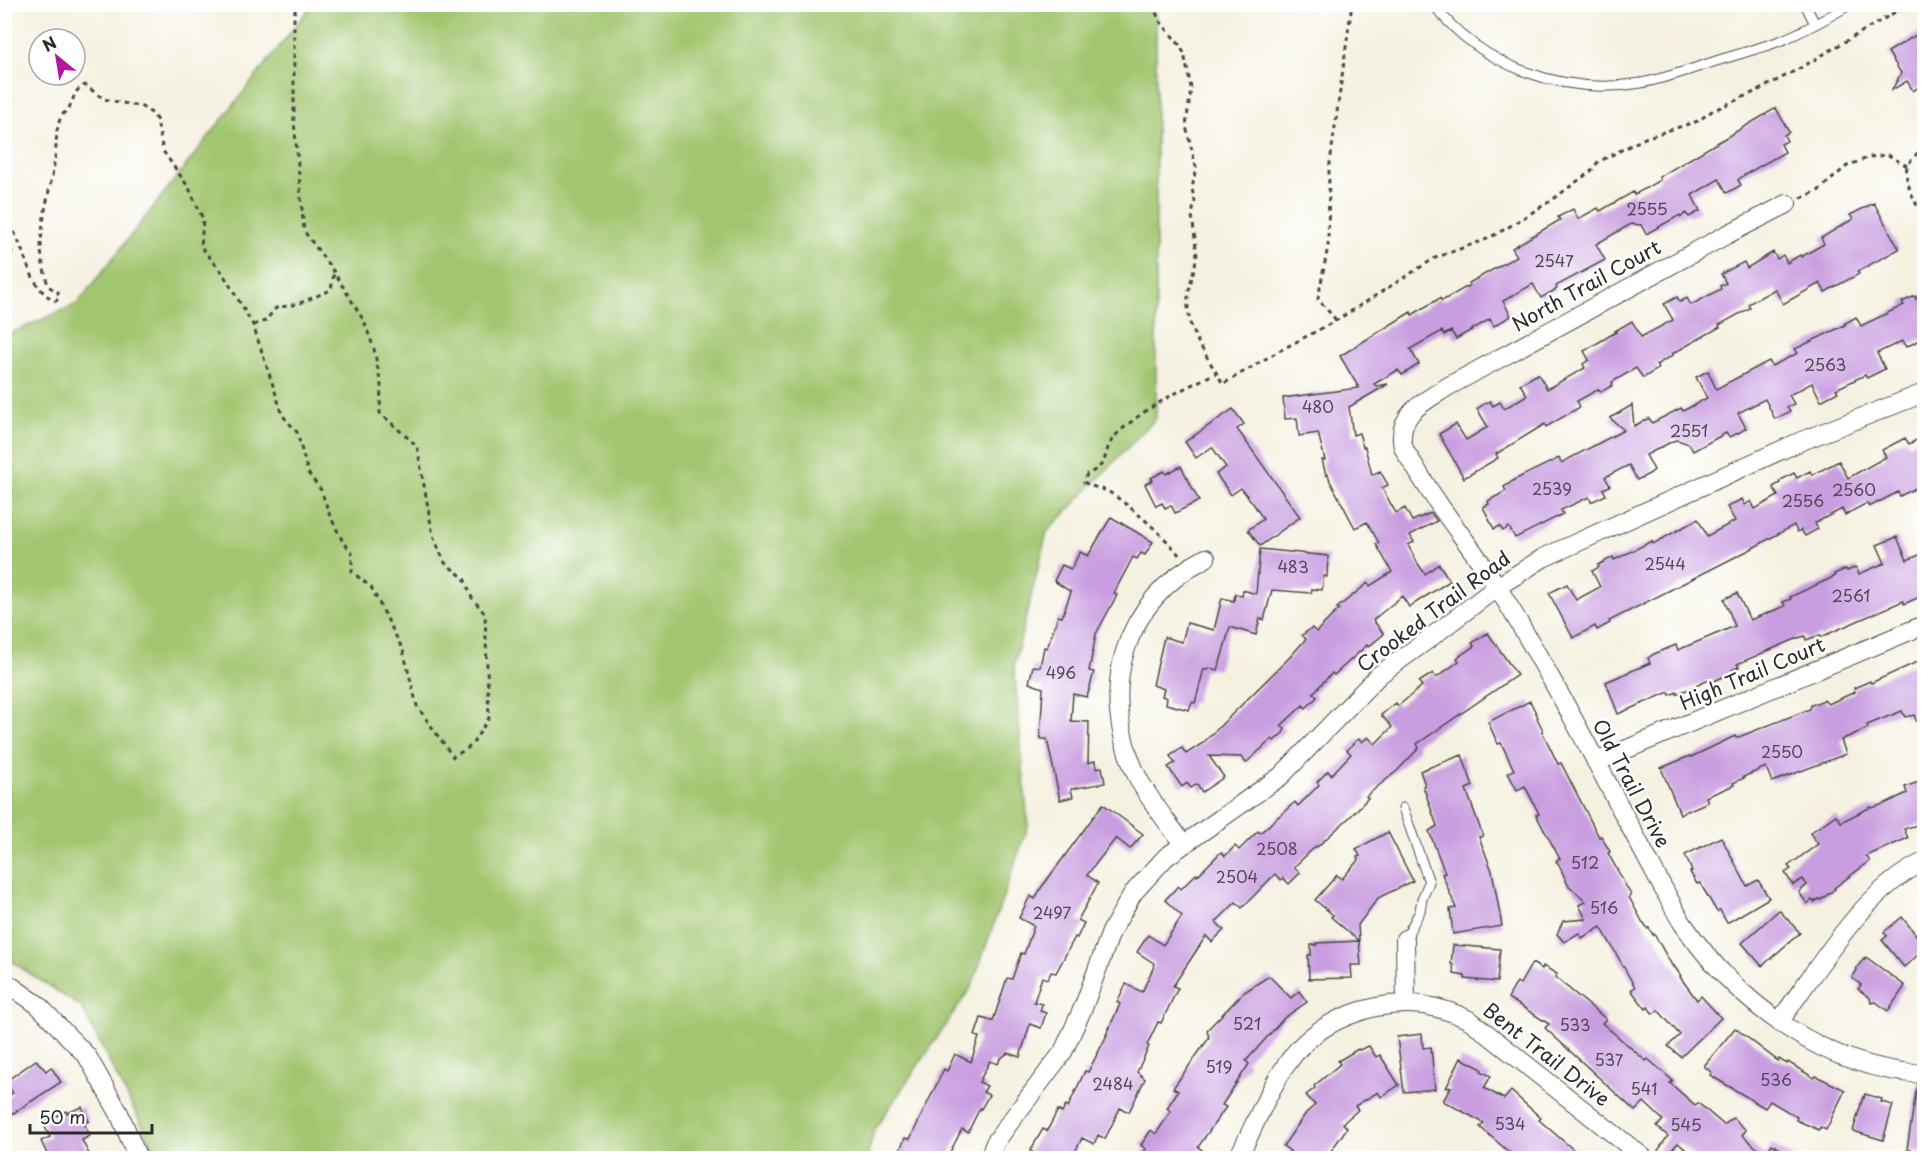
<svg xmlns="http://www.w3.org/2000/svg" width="1929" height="1163" font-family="'Playpen Sans',sans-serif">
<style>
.green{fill:#a2c670;stroke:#66784e;stroke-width:1.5}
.building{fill:#c99ee0}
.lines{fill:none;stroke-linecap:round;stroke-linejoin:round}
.lane-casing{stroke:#494946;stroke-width:11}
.street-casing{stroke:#494946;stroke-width:20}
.path{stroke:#494946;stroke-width:3;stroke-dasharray:4.5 4.5;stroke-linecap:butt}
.lane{stroke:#fff;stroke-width:9}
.street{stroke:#fff;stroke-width:18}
.labels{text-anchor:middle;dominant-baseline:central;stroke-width:5;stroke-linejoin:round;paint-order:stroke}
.number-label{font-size:16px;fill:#524858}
.street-label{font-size:20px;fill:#2b2b2b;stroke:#fff}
</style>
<rect width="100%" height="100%" fill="#fff"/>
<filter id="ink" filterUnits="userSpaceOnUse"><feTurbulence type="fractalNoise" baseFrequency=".0167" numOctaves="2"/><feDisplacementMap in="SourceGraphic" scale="12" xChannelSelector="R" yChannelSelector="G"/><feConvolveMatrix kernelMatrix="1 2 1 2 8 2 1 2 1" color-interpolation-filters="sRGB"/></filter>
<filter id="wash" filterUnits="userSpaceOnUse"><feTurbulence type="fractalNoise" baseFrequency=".008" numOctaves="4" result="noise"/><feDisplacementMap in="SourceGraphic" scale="24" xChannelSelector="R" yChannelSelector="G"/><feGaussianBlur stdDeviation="1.35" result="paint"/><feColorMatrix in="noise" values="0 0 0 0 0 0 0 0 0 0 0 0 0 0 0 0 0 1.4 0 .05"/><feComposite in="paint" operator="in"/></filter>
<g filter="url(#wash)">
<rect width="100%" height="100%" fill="#f5f1e1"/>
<polygon class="green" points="312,5 1156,5 1156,418 1047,532 1014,665 1028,826 972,986 874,1130 867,1158 159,1158 81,1007 5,957 5,336 77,304"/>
<g id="blocks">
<g class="building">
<polygon points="1924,30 1924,84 1913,91 1907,81 1892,90 1901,73 1888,52"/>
<polygon points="1776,108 1789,132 1784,135 1787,141 1781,144 1785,152 1744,175 1738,180 1741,185 1727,193 1719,179 1692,195 1700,211 1689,217 1686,213 1681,217 1680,215 1646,234 1641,225 1631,224 1596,244 1605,260 1556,286 1557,289 1541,298 1533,284 1503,301 1511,316 1494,326 1490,319 1456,339 1451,331 1444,335 1442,331 1410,349 1419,364 1402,375 1398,370 1374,384 1376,386 1388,384 1349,407 1353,435 1359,433 1363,447 1365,447 1372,475 1380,471 1388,485 1382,488 1396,513 1405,508 1412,521 1431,513 1437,521 1410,535 1414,542 1408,545 1417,562 1425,574 1439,564 1450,581 1409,607 1402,596 1373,620 1384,634 1368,647 1367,645 1334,675 1332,673 1313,693 1317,697 1306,708 1303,705 1281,726 1285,729 1283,733 1274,741 1272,739 1246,763 1241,757 1209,756 1224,777 1202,792 1197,784 1191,788 1187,783 1182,787 1168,767 1175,763 1170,756 1182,748 1186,754 1203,743 1288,659 1306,639 1302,635 1312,628 1316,632 1339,609 1337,608 1368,583 1370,586 1392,572 1376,544 1379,543 1367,522 1355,528 1330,481 1328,474 1326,475 1322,460 1325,460 1318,433 1299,436 1297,418 1285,419 1283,398 1359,388 1340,356 1411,312 1412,315 1440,298 1442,301 1470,285 1469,283 1517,256 1512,248 1560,220 1558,217 1573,209 1578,219 1598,208 1600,211 1633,192 1634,195 1660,180 1659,177"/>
<polygon points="1874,203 1899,249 1858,271 1859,274 1825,292 1820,283 1783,304 1775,289 1748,304 1750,308 1719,325 1720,327 1672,354 1673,355 1656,365 1658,369 1643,378 1636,368 1612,382 1613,385 1601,392 1599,389 1577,401 1580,407 1546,427 1545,424 1496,454 1498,458 1464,478 1439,434 1456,424 1466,440 1488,427 1477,409 1484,404 1490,401 1493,406 1500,402 1504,409 1527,395 1520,384 1538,374 1547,389 1585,368 1583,364 1589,360 1584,351 1616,332 1615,331 1632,321 1641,337 1673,320 1664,304 1677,297 1680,302 1687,298 1691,305 1721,289 1720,286 1726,283 1721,274 1744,262 1747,268 1773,252 1777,259 1783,255 1787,263 1800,255 1801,257 1824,244 1821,238 1853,219 1850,215"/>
<polygon points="1924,294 1924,338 1906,347 1902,341 1877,353 1885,369 1867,378 1865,375 1836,389 1838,392 1821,401 1812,383 1789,395 1794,404 1787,407 1790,412 1775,419 1765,399 1738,413 1746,428 1740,432 1729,437 1726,433 1693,451 1689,444 1677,440 1673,441 1646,455 1654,470 1649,474 1637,480 1629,465 1605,477 1610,486 1603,489 1606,495 1591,502 1589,497 1561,510 1563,514 1515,538 1509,527 1503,531 1500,526 1494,529 1483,507 1489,504 1488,501 1506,491 1504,487 1516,479 1559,458 1561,463 1624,430 1610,418 1632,405 1634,426 1649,418 1652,423 1681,408 1683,411 1707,398 1696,377 1708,371 1716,389 1769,361 1772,366 1798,353 1795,349 1845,325 1844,324 1856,317 1861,326 1904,305 1902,302 1915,296 1916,299"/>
<polygon points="1233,409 1244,424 1237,429 1300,517 1260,546 1248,530 1263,519 1255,506 1241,488 1231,495 1216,474 1226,467 1212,447 1196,458 1185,442"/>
<polygon points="1924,436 1924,484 1900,496 1898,492 1869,507 1867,503 1845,515 1842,509 1815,523 1818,529 1805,536 1801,530 1797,532 1794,525 1751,549 1609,621 1610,623 1597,630 1595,626 1573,638 1549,593 1567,584 1576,600 1600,587 1592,571 1599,567 1598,565 1613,557 1614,560 1652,541 1653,544 1698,519 1707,536 1735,521 1727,507 1742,499 1745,505 1751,501 1755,509 1778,496 1773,487 1780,483 1779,481 1794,473 1797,478 1810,471 1812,475 1839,461 1848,478 1886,457 1882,450 1905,438 1909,444"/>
<polygon points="1181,466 1199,501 1175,513 1171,505 1165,508 1162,503 1156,506 1145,484 1153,480 1151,478 1164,471 1166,474"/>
<polygon points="1111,517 1153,542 1145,555 1141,553 1137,559 1133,557 1114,593 1117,595 1096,634 1089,671 1094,672 1087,697 1073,694 1071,721 1089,722 1088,763 1095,761 1096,768 1102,767 1105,783 1071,789 1073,797 1060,800 1047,739 1040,739 1043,688 1029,683 1033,666 1040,667 1044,647 1047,648 1058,616 1062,617 1071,592 1054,581 1062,565 1071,569 1080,552 1088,556"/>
<polygon points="1897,537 1907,560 1924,553 1924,595 1904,604 1903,601 1821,637 1820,635 1806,640 1805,636 1798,638 1737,664 1739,667 1732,670 1733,672 1725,676 1712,682 1711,679 1677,694 1677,692 1670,695 1669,692 1618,714 1606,682 1650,663 1648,658 1654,654 1676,645 1678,650 1735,626 1724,599 1737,593 1750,620 1785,606 1783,602 1791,599 1790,597 1827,580 1835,576 1834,574 1846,569 1847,571 1856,567 1859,574 1885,563 1877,545"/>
<polygon points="1260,549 1328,556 1327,577 1324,576 1322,590 1312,589 1311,593 1272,590 1264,620 1260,618 1256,635 1230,627 1218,670 1208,668 1207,670 1204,669 1195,703 1192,702 1189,710 1166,704 1167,698 1162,696 1164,689 1153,685 1164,637 1182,642 1187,623 1214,630 1222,598 1234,601 1235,594 1242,596 1243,590 1256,594"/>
<polygon points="1488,633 1517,675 1417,744 1419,748 1397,771 1366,796 1368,798 1351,816 1317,847 1316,846 1294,867 1300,873 1289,884 1283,878 1281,880 1275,874 1242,908 1236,902 1216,922 1224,930 1212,942 1206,936 1173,986 1178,988 1161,1023 1158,1022 1147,1045 1149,1046 1137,1072 1145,1079 1129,1112 1120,1108 1105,1139 1098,1135 1094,1144 1082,1138 1072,1158 1045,1158 1030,1151 1043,1129 1047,1131 1058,1110 1062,1113 1066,1105 1068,1107 1085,1071 1088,1072 1107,1035 1106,1035 1120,1004 1117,1002 1126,984 1142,992 1155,964 1137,952 1148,935 1163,945 1182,916 1165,900 1178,886 1181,889 1196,874 1197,876 1221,852 1225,856 1235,846 1239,850 1258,831 1260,833 1295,802 1298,806 1319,785 1317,782 1328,771 1331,775 1351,754 1347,750 1356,741 1359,739 1362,742 1368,737 1375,744 1392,727 1381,715 1396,703 1398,706 1422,686 1419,682 1433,673 1436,678 1459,661 1457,658 1474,646 1472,643"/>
<polygon points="1917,662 1924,681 1924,739 1914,715 1905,717 1902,711 1867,725 1868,728 1841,740 1846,754 1772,782 1766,767 1743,777 1744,778 1733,783 1734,785 1706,797 1708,802 1680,814 1661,768 1690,756 1691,757 1735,736 1736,738 1810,709 1811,705 1824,700 1828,704 1855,692 1854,688 1870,681 1871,683"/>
<polygon points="1530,701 1538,717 1537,718 1543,730 1542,731 1558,764 1561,763 1599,837 1601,836 1610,852 1608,853 1631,895 1629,897 1643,923 1644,923 1648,929 1649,928 1653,935 1654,934 1673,967 1674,966 1681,976 1680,977 1697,1000 1701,996 1721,1018 1681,1057 1668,1046 1680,1035 1658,1010 1653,1014 1648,1007 1646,1009 1631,990 1635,987 1601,927 1582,938 1579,933 1564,942 1557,934 1563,921 1586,919 1579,905 1586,902 1568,885 1560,867 1556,861 1560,859 1536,815 1539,814 1525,786 1517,790 1508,773 1514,770 1501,743 1498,744 1488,722"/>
<polygon points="1462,755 1473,786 1466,789 1483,836 1479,837 1492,871 1502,926 1453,934 1450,909 1456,908 1442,874 1445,873 1429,831 1437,826 1423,786 1425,785 1420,771"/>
<polygon points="1924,780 1924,823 1904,829 1908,838 1866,856 1870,861 1834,888 1835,889 1820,900 1819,899 1814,902 1812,900 1807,904 1799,892 1807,885 1803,879 1793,885 1785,873 1791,869 1788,866 1818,844 1810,833 1836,815 1841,822 1871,807 1872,808 1884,804 1907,793 1905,787"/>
<polygon points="1103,804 1143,834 1130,849 1116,838 1087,875 1098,883 1078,920 1084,923 1077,938 1075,937 1056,973 1051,972 1048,979 1042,977 1034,1002 1042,1004 1040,1011 1046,1013 1041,1028 1030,1024 1020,1057 1008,1053 1000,1059 998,1064 990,1061 979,1082 987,1086 983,1092 989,1095 981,1109 980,1108 968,1132 962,1129 947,1158 908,1158 898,1155 905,1138 910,1139 944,1069 947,1071 955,1054 971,1062 979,1037 975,1036 981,1018 993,1021 1007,978 1012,979 1021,953 1024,954 1034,926 1019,918 1030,896 1035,899 1041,888"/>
<polygon points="1388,832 1413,881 1378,898 1358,925 1359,941 1331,917 1333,915 1315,900 1337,875 1342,879 1358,860 1357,857 1360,856 1356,849"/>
<polygon points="1721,837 1747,886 1758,880 1769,898 1727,923 1720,910 1717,912 1700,883 1697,884 1690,872 1692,871 1685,855"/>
<polygon points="1779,910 1800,933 1762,966 1742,943"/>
<polygon points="1902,917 1924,945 1924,950 1904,967 1882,940 1887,936 1884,932"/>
<polygon points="1359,941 1361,965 1351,965 1352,978 1309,979 1308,955 1311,955 1311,945 1317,945 1317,943"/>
<polygon points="1453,945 1500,949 1497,982 1465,979 1465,976 1454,974 1453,965 1451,964"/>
<polygon points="1866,957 1905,986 1888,1011 1876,1002 1871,1003 1870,998 1858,989 1861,985 1852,978 1857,970 1856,969 1864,958 1865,959"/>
<polygon points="1532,963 1542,969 1543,966 1557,974 1555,977 1606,1019 1602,1023 1646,1061 1648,1059 1673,1081 1670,1083 1695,1105 1698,1103 1724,1125 1733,1118 1746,1130 1742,1135 1765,1155 1772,1144 1794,1158 1696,1158 1678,1143 1664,1158 1656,1158 1655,1155 1668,1136 1657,1127 1663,1120 1644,1102 1635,1111 1545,1028 1549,1024 1508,998 1517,982 1520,984"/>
<polygon points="1269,976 1291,998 1299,991 1307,1002 1284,1018 1246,1061 1249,1064 1222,1105 1226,1107 1198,1147 1202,1150 1197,1158 1139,1158 1146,1149 1141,1145 1151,1130 1156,1134 1171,1111 1167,1108 1178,1091 1173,1088 1209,1038 1207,1030 1243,993"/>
<polygon points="1735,1028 1778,1061 1779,1059 1787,1064 1788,1062 1814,1078 1816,1076 1845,1090 1826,1130 1820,1127 1819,1130 1796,1120 1797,1117 1770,1101 1765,1108 1710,1075 1712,1073 1704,1066"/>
<polygon points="1422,1034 1423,1048 1431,1047 1435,1089 1404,1092 1397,1037"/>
<polygon points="1369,1046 1376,1057 1380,1055 1399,1085 1381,1097 1378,1092 1355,1106 1358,1110 1343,1123 1347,1128 1326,1158 1285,1158 1290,1151 1283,1146 1306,1113 1315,1105 1306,1095 1315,1088 1314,1086 1340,1064 1338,1061 1358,1049 1359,1050"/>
<polygon points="1461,1058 1482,1069 1481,1071 1491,1076 1484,1088 1504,1099 1511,1091 1541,1118 1539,1120 1583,1158 1516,1158 1480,1127 1484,1123 1443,1101 1451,1087 1446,1088"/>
<polygon points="36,1060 46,1071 51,1067 61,1082 12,1114 4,1103 4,1099 13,1093 5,1082"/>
<polygon points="1917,1085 1924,1085 1924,1152 1907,1149"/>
<polygon points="1865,1094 1882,1099 1881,1102 1893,1105 1883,1140 1853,1131 1863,1097 1864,1098"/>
<polygon points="82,1107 89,1121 84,1123 90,1136 82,1140 91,1158 49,1158 41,1141 50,1137 43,1123 66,1111 67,1113"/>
</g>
</g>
</g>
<g filter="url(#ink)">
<use href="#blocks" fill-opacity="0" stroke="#494946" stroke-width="1.5"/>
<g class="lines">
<g class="lane-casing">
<g id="lane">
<path d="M1433 4C1481 67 1564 96 1641 83 1667 78 1691 69 1716 61 1736 55 1757 49 1777 42 1803 32 1827 18 1851 4"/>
<polyline points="1805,4 1815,24"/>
<polyline points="1403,808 1429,882 1422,899 1420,911 1405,939"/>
</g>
</g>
<g class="street-casing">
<g id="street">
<path d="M1787 204 1726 235 1447 387C1426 401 1400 412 1402 440 1402 449 1409 458 1414 465 1438 509 1472 546 1498 588 1538 653 1575 721 1610 788 1626 819 1642 849 1658 879 1667 894 1674 910 1683 924 1738 1004 1825 1069 1924 1074"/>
<polyline points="1596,762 1924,625"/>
<path d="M1183 844C1168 822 1148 799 1137 776 1097 691 1122 601 1206 558"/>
<polyline points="1405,939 1406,1004"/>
<polyline points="4,981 38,1005 87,1056 119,1113 138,1158"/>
<path d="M1779 1022C1818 969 1864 889 1924 862"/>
<polyline points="989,1158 995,1143 1007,1126 1063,1052 1083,1008 1111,932 1133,893 1166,857 1281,776 1379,675 1426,641 1497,587 1543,558 1799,442 1924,393"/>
<path d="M1238 1158C1254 1127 1268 1090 1289 1061 1317 1020 1375 999 1423 1005 1440 1008 1456 1013 1471 1021L1644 1158"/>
</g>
</g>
<g class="path">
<polyline points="1153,4 1159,20 1179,44 1184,53 1191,88 1186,126 1196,167 1192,189 1195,201 1192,215 1197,256 1188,294 1188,309 1190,323 1198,342 1223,384 1279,351 1337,320 1435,258 1487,239 1507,228 1552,200 1591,171 1598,162 1645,138 1698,121 1712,111 1759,90 1802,67 1909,4"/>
<path d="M1924 146C1919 152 1912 158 1908 165 1901 178 1918 207 1924 219"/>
<polyline points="1801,198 1818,191 1847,166 1870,157 1888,155 1907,166"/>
<path d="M4 207C7 220 12 226 17 238 27 259 32 291 56 301L59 298 58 292 48 286C45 273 42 262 41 249 41 218 51 188 55 158 57 144 55 130 61 117 63 113 68 110 70 106 75 96 74 90 85 85L104 99 142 107 153 114 157 121 163 151 189 188 203 219 201 247 222 272 253 325 283 416 297 432 308 473 321 490 330 516 342 540 352 553V572L371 587 403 650 417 706 453 757 471 746 489 718 485 614 472 598 464 578 445 563 433 536 417 446 380 413 381 385 374 349 364 321 334 272 304 231 294 121V14L297 4"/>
<polyline points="4,242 6,247 12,252 11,256 4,258"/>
<polyline points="1336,320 1318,299 1328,246 1329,170 1352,4"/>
<polyline points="253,325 265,321 276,308 298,304 331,290 334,272"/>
<path d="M1179 555C1166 537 1128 504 1109 492 1101 488 1091 487 1084 482L1087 474C1114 463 1099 451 1118 433 1146 407 1182 389 1216 373"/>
</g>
<use href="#lane" class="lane"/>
<use href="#street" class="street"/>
</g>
</g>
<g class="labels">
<g class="number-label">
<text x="1647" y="208">2555</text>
<text x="1554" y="260">2547</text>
<text x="1825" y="364">2563</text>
<text x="1318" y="406">480</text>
<text x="1689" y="430">2551</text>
<text x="1552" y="488">2539</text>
<text x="1854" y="489">2560</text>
<text x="1803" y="500">2556</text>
<text x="1665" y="563">2544</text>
<text x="1293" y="566">483</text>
<text x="1851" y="595">2561</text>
<text x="1061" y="672">496</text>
<text x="1782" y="751">2550</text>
<text x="1277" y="848">2508</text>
<text x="1585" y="862">512</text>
<text x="1237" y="876">2504</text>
<text x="1604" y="907">516</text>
<text x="1052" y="912">2497</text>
<text x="1247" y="1023">521</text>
<text x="1575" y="1024">533</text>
<text x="1609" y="1059">537</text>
<text x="1219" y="1066">519</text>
<text x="1776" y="1079">536</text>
<text x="1113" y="1083">2484</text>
<text x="1644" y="1088">541</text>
<text x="1510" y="1123">534</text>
<text x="1686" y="1124">545</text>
</g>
<g class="street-label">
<text transform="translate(1586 285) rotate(-29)">North Trail Court</text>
<text transform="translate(1433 611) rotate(-37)">Crooked Trail Road</text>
<text transform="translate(1752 673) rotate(-23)">High Trail Court</text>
<text transform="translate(1632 783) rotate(62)">Old Trail Drive</text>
<text transform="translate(1547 1054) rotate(38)">Bent Trail Drive</text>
</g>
</g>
<rect width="1929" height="1163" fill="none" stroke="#fff" stroke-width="24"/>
<g transform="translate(57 57) rotate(330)"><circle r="28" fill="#ffffff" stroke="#aaaaaa" stroke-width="1.5"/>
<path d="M0-4.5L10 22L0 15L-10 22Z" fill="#b5179e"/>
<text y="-9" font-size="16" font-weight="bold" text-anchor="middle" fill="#2b2b2b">N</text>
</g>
<path d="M30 1124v9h122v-9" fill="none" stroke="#2b2b2b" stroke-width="3"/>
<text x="39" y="1124" font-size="18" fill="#2b2b2b" stroke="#ffffff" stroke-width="4.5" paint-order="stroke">50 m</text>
</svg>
